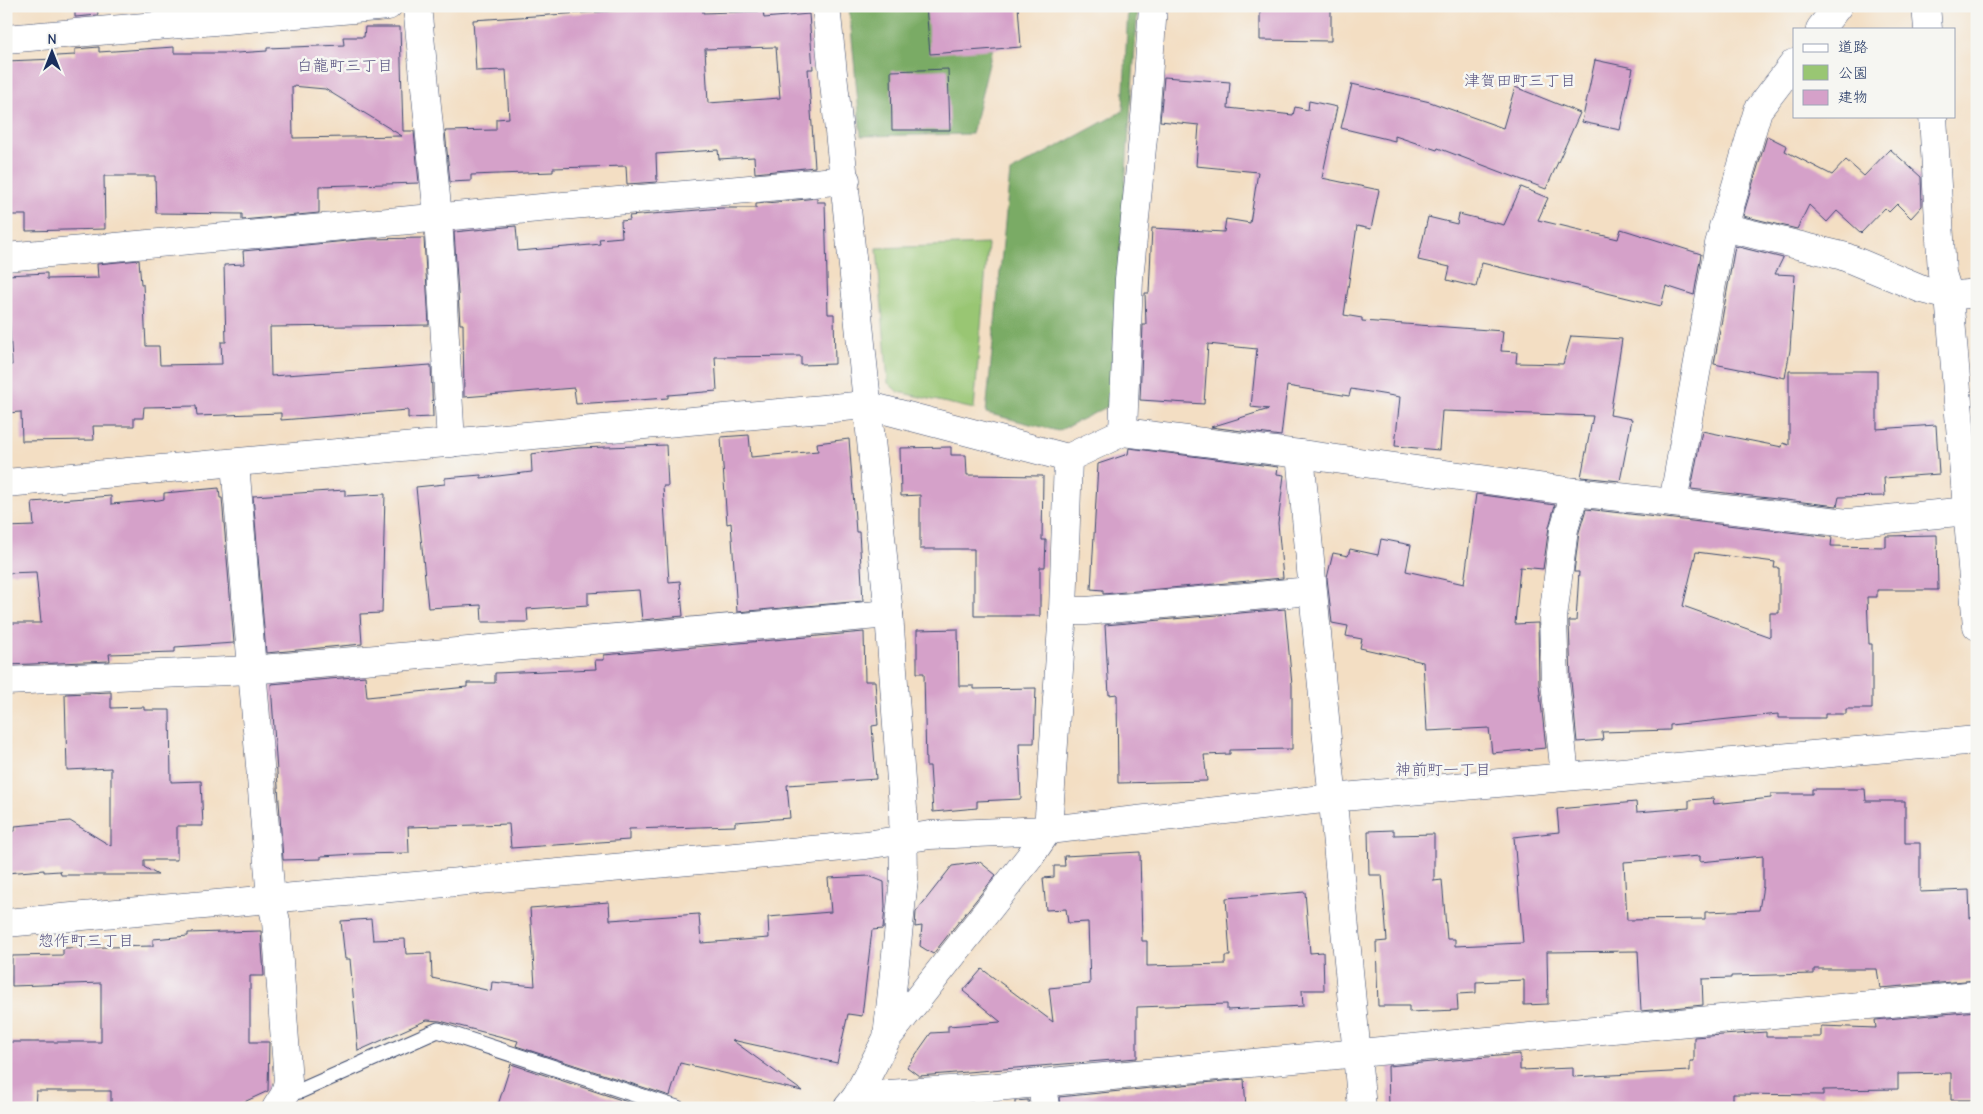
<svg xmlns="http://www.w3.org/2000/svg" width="1983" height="1114" font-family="'Comic Neue','Klee One',sans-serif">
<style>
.green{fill:#99c673;stroke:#5a7a68}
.forest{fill:#7aab65;stroke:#4a6d62}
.building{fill:#d5a1c9;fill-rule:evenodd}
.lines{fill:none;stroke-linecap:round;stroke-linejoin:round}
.service-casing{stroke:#3b496d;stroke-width:17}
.minor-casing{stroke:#3b496d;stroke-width:29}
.tertiary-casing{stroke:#3b496d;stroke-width:29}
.service{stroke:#fff;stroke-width:15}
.minor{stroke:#fff;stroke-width:28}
.tertiary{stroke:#fff;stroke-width:28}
.labels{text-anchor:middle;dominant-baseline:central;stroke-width:5;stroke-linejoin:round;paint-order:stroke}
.neighbourhood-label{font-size:16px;fill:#5c5783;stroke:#f6f6f2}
</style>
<rect width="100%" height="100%" fill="#f6f6f2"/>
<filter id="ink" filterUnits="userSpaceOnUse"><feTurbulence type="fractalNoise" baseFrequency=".02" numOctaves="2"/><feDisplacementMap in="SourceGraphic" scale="10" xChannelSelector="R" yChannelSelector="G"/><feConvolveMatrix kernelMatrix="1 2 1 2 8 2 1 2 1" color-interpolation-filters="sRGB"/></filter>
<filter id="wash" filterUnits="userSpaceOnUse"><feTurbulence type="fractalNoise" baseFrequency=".0096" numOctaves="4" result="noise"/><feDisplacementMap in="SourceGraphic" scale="20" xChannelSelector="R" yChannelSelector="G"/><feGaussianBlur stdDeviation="1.12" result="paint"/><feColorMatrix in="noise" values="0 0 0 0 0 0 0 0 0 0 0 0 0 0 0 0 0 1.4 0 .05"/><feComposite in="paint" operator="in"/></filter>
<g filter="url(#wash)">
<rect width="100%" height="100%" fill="#f3dec3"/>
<polygon class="green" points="988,244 974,409 898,392 888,383 877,248"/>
<g class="forest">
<polygon points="849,6 1003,6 972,134 861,136"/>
<polygon points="1128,6 1138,6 1109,406 1058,431 986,413 1010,172 1123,111"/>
</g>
<g id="blocks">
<g class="building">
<polygon points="75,6 97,6 98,15 75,17"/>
<path d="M626 6H703V13L763 11 764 18 809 14 813 69H808L815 167 755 173 754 157 719 159 718 150 656 154 657 182 627 184 626 166 553 168V172L471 175V181L450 182 445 131 496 130V119L509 118 506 70 476 71 473 20 627 10ZM776 47 780 98 708 103 705 49Z"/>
<polygon points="926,6 1018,6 1021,47 930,54"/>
<polygon points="1260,6 1331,6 1331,41 1260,40"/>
<path d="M365 27H400L403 131H414L419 183 319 186V213L242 220V214L156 213 155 176H104L105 229 26 231V215H6V61L56 59V56L75 55V49L99 47V52L174 47V53H237L267 51V48L344 45 343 37H364ZM292 86 325 89 402 136 293 138Z"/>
<polygon points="1595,60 1633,68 1620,130 1582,122"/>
<polygon points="948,69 950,130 892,130 891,71"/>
<polygon points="1164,77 1230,82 1228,108 1293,115 1295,107 1308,110 1309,101 1337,107 1322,178 1379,190 1371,229 1357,226 1344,315 1362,318 1362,321 1503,331 1501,351 1517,352 1516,363 1563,364 1571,336 1622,339 1610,415 1632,419 1620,481 1581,477 1593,416 1442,411 1439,450 1395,446 1400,397 1351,389 1349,396 1287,386 1281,436 1211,427 1269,409 1251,407 1257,349 1208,344 1204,404 1140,400 1143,325 1146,325 1145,293 1149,293 1152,228 1224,232 1226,219 1250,223 1258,172 1196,166 1199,125 1160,121"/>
<polygon points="1352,84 1430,102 1503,128 1515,87 1580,113 1546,189 1438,148 1437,150 1395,136 1395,141 1341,128"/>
<polygon points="1767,136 1787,146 1785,151 1832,175 1846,160 1864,176 1890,149 1921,177 1922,206 1911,218 1897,204 1889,212 1885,208 1861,233 1837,211 1827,222 1809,205 1797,229 1743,216"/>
<polygon points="1521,187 1548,198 1538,220 1618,239 1621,229 1701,254 1694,295 1666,286 1661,306 1482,263 1476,287 1447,280 1450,267 1418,260 1428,217 1457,224 1459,214 1504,225"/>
<polygon points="817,198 817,202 825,202 828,314 834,314 835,364 801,365 801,356 715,357 717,391 668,395 668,398 576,404 574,388 464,397 463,324 460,324 454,232 516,226 518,251 591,245 600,244 599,239 622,237 621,221 630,220 629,216 721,208 756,208 756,204"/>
<polygon points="424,238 429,325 270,327 271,376 431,365 433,417 408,418 408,410 281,420 281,413 197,416 196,406 144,407 143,418 134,418 134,426 93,426 94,440 22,441 21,412 6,413 6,365 12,365 7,275 47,273 47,279 98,278 97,264 139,260 141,284 143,284 146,346 159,346 160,365 222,364 221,342 226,342 224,265 244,264 243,251 368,239"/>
<polygon points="1735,246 1783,258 1775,274 1795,275 1790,350 1785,378 1714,364"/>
<polygon points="1789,371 1877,371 1877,429 1936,425 1939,474 1884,478 1885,496 1839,497 1837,506 1691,489 1702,431 1782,447 1783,443 1789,445"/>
<polygon points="749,435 751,457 818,451 817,443 849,439 856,532 859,532 863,601 737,612 731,523 727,524 721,437"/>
<polygon points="666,445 668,486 663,486 669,582 680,581 683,616 642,620 639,590 588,593 588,605 527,609 528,622 482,622 481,605 428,608 416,487 445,484 445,478 481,475 481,478 532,472 531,454 578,448"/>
<polygon points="951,447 951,455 966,455 967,475 1043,476 1042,540 1046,540 1045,567 1040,567 1040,616 974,616 974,549 920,549 920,495 901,496 900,448"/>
<polygon points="1129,448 1278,467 1277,474 1284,475 1278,523 1283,578 1103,594 1103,590 1091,589 1098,464 1128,454"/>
<polygon points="219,488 220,498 222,498 234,643 175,647 175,652 109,654 110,661 6,665 6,623 41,623 36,572 6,573 6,527 34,526 32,502 111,496 111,504 159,500 164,499 164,493"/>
<polygon points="345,490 345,496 385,494 382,613 360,614 362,644 266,653 253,496"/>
<polygon points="1476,494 1555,505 1549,527 1543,569 1520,567 1515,624 1538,623 1539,684 1546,748 1492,753 1489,728 1427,731 1423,662 1360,648 1362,639 1346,636 1348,626 1332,623 1327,578 1333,553 1348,556 1350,549 1378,555 1381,539 1411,545 1406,571 1464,584"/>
<path d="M1586 509 1832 537 1831 546 1886 547V536L1937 535 1938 590H1877V597H1867L1869 644H1872V709H1846V714H1825V718H1778V714L1670 725V730L1602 732 1603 740 1577 742 1571 681 1569 621H1576L1579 572H1574L1579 532ZM1696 552 1775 562 1774 568H1779V613H1770V637L1683 606Z"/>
<polygon points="1285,609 1292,685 1292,749 1230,750 1230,754 1204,755 1207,781 1118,783 1117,694 1109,695 1105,625"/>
<polygon points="958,629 959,686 974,686 974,689 1036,688 1034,743 1019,743 1021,799 977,801 977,808 933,812 930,766 926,766 924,673 917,673 917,630"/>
<polygon points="864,632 865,681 875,681 878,725 872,726 876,779 787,785 790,818 735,822 735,826 629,829 629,840 511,848 509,824 408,827 409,853 357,854 321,856 321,859 283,860 271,684 365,676 367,697 467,687 467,683 495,683 495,673 596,669 595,660 604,660 604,655"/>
<polygon points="111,692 111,708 144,707 144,710 170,710 171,782 201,781 203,826 177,826 177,860 144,860 144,867 158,875 61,875 60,871 44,872 44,870 6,873 6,832 15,831 15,826 70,821 111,846 111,768 67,770 65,694"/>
<path d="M1812 789H1865L1866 801H1905V843H1920V892L1969 890 1970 918 1977 917V980L1880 988 1877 969H1814V974L1731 976V978L1702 979 1703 1005 1641 1011 1638 951 1547 952 1548 1004 1524 1005V980L1476 982V993L1457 994 1458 1010 1409 1012V1006H1378L1376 942 1387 941 1382 875H1369L1368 831 1394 830V835L1434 834V881L1442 880 1447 939H1455V946L1523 943 1514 837 1559 832 1557 809 1636 802 1637 812 1689 808V800L1713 798 1714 804 1771 798V794H1812ZM1700 856V862L1763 856V886L1759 910 1705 912V919L1627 920 1624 862Z"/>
<polygon points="1140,852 1142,941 1147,941 1147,966 1225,964 1225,956 1230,956 1226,898 1305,892 1310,953 1323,952 1324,990 1302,990 1303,1006 1227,1010 1227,1004 1137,1007 1137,1058 919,1076 907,1067 931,1033 948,1032 948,1026 1001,1022 963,991 982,969 1053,1022 1049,988 1090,984 1088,922 1068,923 1066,909 1046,910 1043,878 1054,877 1054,866 1065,866 1064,856"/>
<polygon points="980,862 996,875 933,954 920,946 922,926 915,927 916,912 952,866"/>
<polygon points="869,876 884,882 885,907 883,929 872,930 862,1016 848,1014 837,1063 732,1040 802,1091 680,1063 670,1096 516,1046 518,1041 440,1021 427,1020 358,1051 350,959 345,959 341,921 371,919 373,940 405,939 406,954 431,953 432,978 491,991 492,982 535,986 530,908 609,902 610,920 699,914 701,943 769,938 768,917 831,912 828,878"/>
<polygon points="261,931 264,976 250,976 250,1042 269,1042 268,1091 231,1108 111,1108 111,1091 36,1091 35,1108 6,1108 6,1042 101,1042 101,983 12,986 12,956 63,955 63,948 153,946 153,939 188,936 188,933"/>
<polygon points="1977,1011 1977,1100 1951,1100 1951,1073 1898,1074 1898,1089 1823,1090 1823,1095 1733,1094 1733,1104 1723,1105 1723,1108 1389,1108 1388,1066 1520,1054 1520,1070 1573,1068 1573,1077 1690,1071 1690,1061 1694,1061 1694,1037 1766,1032 1766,1037 1821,1037 1821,1026 1876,1028 1875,1020"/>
<polygon points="511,1064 646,1108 497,1108"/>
<polygon points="1244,1079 1246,1108 1060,1108 1059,1097"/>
<polygon points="1028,1100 1029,1108 1015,1108 1015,1101"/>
</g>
</g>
</g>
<g filter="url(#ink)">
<use href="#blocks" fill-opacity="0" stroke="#3b496d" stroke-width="1"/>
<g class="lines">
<g class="service-casing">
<polyline id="service" points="285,1094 300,1091 438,1030 677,1108"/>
</g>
<g class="minor-casing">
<g id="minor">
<polyline points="417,6 438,217 451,443"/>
<polyline points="826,6 889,614 903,809 904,879 887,1038 857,1096 848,1107"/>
<polyline points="1926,6 1928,29"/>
<polyline points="1820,29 1838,6"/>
<polyline points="6,39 388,6"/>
<polyline points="1933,116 1942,273 1949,296 1977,626"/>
<polyline points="1723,227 1843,256 1922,289 1949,296 1977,293"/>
<polyline points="6,257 846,180"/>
<polyline points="1123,432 1129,279 1146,107 1153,6"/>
<polyline points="1300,454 1362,1108"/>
<polyline points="235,463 271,899 276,921 288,1081 285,1094 276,1108"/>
<polyline points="6,483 866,405 1068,458 1123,432 1300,454 1575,492 1848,523 1977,510"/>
<polyline points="1673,503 1719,244 1758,110 1794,63"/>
<polyline points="1063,611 1086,611 1311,591"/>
<polyline points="6,681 250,670 889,614"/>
<polyline points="1565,776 1555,682 1553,618 1564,529 1575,492"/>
<polyline points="887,1038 1029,858 1048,830 1063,611 1068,458"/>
<polyline points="1042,1083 1045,1108"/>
<polyline points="857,1096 996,1087 1977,995"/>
</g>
</g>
<g class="tertiary-casing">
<polyline id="tertiary" points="6,923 866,845 930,835 1048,830 1332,798 1977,740"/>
</g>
<use href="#service" class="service"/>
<use href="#minor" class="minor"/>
<use href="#tertiary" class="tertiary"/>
</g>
</g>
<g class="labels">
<g class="neighbourhood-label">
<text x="345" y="66">白龍町三丁目</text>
<text x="1520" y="81">津賀田町三丁目</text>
<text x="1443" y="770">神前町一丁目</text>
<text x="86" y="941">惣作町三丁目</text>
</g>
</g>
<rect width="1983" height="1114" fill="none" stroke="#f6f6f2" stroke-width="25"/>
<rect x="1793" y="28" width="162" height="90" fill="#f6f6f2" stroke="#9ea6b7"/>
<rect x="1803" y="44" width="25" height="8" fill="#ffffff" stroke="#9ea6b7"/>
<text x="1838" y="52" font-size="15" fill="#1b2f5e">道路</text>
<rect x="1803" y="65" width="25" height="15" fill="#99c673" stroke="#9ea6b7"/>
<text x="1838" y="78" font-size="15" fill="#1b2f5e">公園</text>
<rect x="1803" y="90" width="25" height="15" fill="#d5a1c9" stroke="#9ea6b7"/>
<text x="1838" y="102" font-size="15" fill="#1b2f5e">建物</text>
<g transform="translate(52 52)" stroke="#f6f6f2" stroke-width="4" paint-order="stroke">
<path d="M0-4L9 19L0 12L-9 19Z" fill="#1b2f5e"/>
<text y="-8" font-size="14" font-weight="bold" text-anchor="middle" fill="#1b2f5e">N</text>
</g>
</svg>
